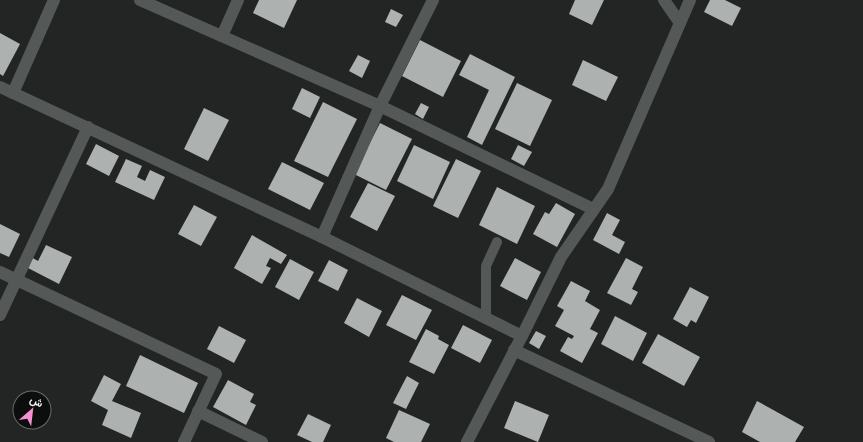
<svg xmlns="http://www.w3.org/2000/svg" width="863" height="442" font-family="'PT Sans',Vazirmatn,sans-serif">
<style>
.building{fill:#adb1af}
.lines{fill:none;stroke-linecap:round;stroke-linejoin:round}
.service{stroke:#545856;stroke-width:10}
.minor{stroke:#545856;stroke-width:12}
</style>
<rect width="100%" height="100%" fill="#222523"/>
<g class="building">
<polygon points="259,0 297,0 284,28 253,13"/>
<polygon points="575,0 604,0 592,25 569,14"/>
<polygon points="710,0 725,0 741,8 732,26 704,12"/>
<polygon points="391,9 403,15 396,27 385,22"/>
<polygon points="0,33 20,44 3,76 0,74"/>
<polygon points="420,40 461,61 443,97 402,76"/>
<polygon points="470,54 515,77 482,145 467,137 489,90 459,75"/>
<polygon points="358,55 370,61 362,78 349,71"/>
<polygon points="583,60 618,77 606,101 572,85"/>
<polygon points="517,83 552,100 530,146 495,129"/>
<polygon points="302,88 320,97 310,118 292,109"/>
<polygon points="323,102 357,119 328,177 294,161"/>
<polygon points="421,103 429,107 423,119 415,114"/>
<polygon points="204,108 229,120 208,161 184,149"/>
<polygon points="380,123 412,139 386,190 354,174"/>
<polygon points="96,144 119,156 109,176 86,164"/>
<polygon points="414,145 450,162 433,199 397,181"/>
<polygon points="518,145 532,152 524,166 511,159"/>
<polygon points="126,159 142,166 137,177 145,181 150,170 165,177 154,200 115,182"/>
<polygon points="456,159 481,171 458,218 433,206"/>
<polygon points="282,162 324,183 310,210 268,189"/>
<polygon points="368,183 395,196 377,231 350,217"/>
<polygon points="497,187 535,206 517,244 479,225"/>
<polygon points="556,203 575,214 557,247 533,234 545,212 549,214"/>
<polygon points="194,205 217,217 201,246 178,234"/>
<polygon points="607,213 620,220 612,235 625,242 619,254 593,240"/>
<polygon points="0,224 20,234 9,257 0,253"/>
<polygon points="252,235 287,255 281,264 270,258 266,266 271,268 262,284 234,268"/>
<polygon points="46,245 72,257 59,284 26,267 31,257 38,261"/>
<polygon points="515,258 541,272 527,300 500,286"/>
<polygon points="626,258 643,267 632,289 638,292 631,305 607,293"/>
<polygon points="290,259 314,272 299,300 275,287"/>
<polygon points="329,260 348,270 338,291 318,281"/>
<polygon points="571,281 590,291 585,301 600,310 590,329 598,333 582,363 560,351 568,337 572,339 574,336 555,326 564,310 557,306"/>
<polygon points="690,287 709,297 696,323 691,320 687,327 673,319"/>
<polygon points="402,295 432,310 416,340 386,325"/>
<polygon points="357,298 382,311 369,337 344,323"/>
<polygon points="615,316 647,333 633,361 601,344"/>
<polygon points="463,325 492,340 480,363 451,348"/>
<polygon points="219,326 246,340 234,363 207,349"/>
<polygon points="426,329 439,336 438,339 449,345 434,374 409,362"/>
<polygon points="536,331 546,336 539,349 529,343"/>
<polygon points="658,334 700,357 684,386 642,363"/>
<polygon points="140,355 198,383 184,413 126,386"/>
<polygon points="104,375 121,384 112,401 141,413 131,438 102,425 108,410 91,401"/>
<polygon points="407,376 419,383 406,409 393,403"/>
<polygon points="228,380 254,394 250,402 256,405 246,425 213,407"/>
<polygon points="515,401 549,415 538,442 504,428"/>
<polygon points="757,401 804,427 795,442 760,442 742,432"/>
<polygon points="399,410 430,424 421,442 394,442 386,438"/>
<polygon points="308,414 331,425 323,442 312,442 297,435"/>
</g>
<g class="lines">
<polyline class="service" points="486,318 486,266 497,242"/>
<g class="minor">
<polyline points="140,0 380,106 593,209"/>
<polyline points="664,0 680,23"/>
<polyline points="222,36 238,0"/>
<polyline points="0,87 322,237 522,336"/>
<polyline points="13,93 54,0"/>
<polyline points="322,237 380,106 433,0"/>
<polyline points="0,272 216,374 184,442"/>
<polyline points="0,315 88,127"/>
<polyline points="514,350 709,442"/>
<polyline points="198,411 262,442"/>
<polyline points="467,442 522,336 561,257 608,189 690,0"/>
</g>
</g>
<g transform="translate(32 410) rotate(28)"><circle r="19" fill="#0c0e0d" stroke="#686a69"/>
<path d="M0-3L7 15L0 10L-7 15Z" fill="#f690d0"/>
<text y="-6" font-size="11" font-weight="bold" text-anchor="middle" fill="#f3f5f4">ش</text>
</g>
</svg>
